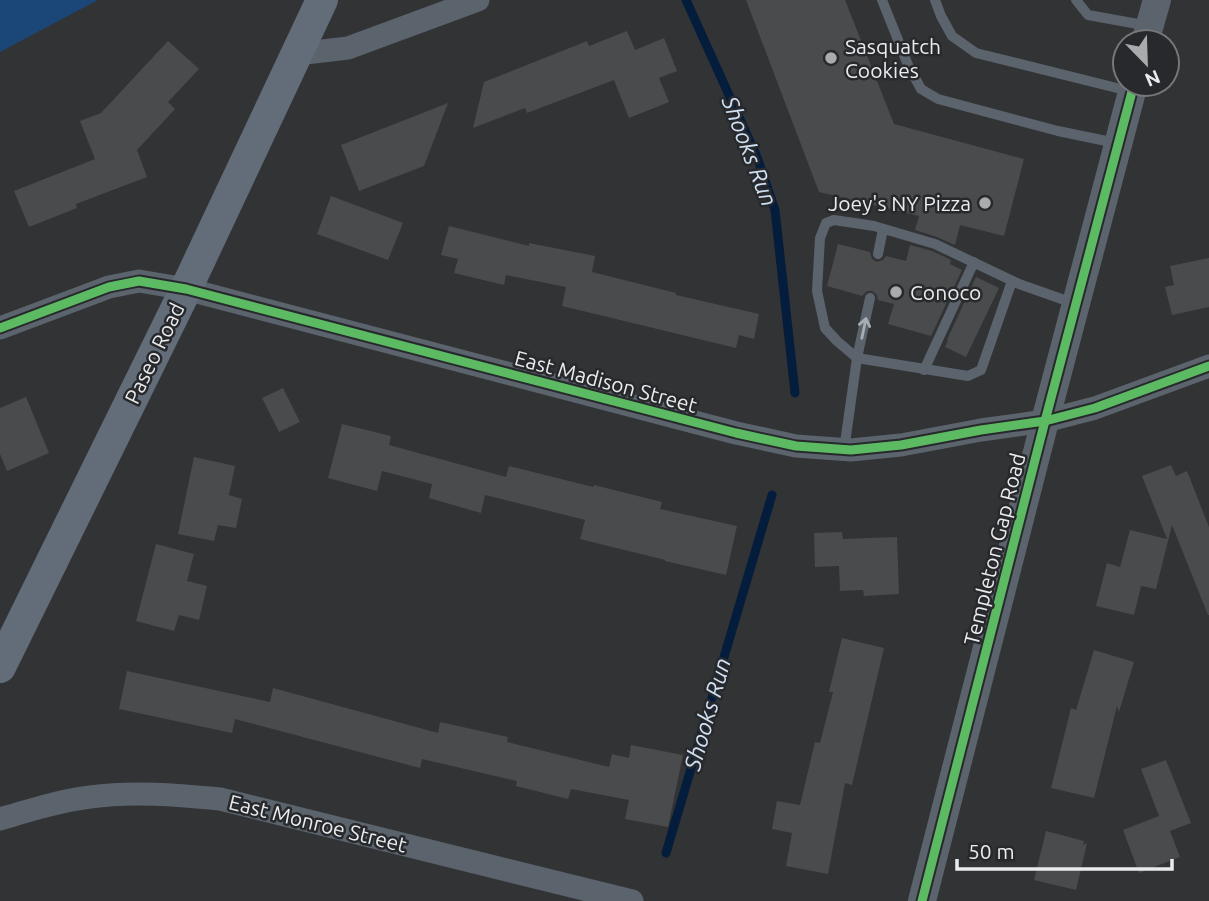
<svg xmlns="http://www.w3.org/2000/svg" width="1209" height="901" font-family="Ubuntu,sans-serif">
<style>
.green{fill:#1b4778}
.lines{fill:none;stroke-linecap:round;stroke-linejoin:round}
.stream{stroke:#041d3d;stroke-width:9}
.building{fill:#4a4b4c}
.service{stroke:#5b636c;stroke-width:10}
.minor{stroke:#5b636c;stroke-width:23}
.tertiary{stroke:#5b636c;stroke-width:28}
.secondary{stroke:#636d79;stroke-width:32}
.cycleway-casing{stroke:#27292c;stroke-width:13}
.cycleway{stroke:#5cba63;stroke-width:9}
.oneway{stroke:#aaaeb3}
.poi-dot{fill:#aaabad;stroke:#27292c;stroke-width:2.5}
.labels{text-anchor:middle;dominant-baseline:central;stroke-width:5;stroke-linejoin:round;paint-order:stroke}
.poi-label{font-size:21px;fill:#eaebed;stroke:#27292c;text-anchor:start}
.street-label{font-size:21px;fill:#eaebed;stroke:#27292c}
.water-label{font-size:23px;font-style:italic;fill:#d1e1f4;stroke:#27292c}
</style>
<rect width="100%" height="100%" fill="#323335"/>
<polygon class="green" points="0,0 98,0 0,52"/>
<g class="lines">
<g class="stream">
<polyline points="686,0 757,157 775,210 795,393"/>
<polyline points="666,853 772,495"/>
</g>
</g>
<g class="building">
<polygon points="746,0 845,0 894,124 1024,159 1004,236 960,225 955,245 937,237 915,230 919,216 819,192"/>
<polygon points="627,31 635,50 664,38 677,71 659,78 669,102 629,118 614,80 527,113 525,108 473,128 484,82 587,41 589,46"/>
<polygon points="168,41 199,69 168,102 175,109 137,150 147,177 76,204 77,208 29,227 14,191 95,159 80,121 101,113"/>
<polygon points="448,103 424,166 359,191 341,145"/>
<polygon points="331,196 403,223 388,260 317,234"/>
<polygon points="449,226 529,246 529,243 595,256 592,272 676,293 676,295 759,314 754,339 739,335 736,348 562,306 566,287 506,275 504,285 454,273 458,259 441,255"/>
<polygon points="838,244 870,252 872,259 877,262 883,260 886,256 906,261 910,245 932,251 951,260 950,264 962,270 931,336 888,324 894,304 878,300 877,295 872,291 867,291 862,296 827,286"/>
<polygon points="1209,258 1209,307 1172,315 1165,287 1174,285 1170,266"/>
<polygon points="976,277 999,288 966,357 945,347 948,340 947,340"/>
<polygon points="283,388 300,422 279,432 262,398"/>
<polygon points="26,397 49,453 7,471 0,454 0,408"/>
<polygon points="342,424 391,436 389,445 506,477 509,466 593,487 594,485 662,502 660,509 737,526 726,575 665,561 665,560 580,539 585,520 485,495 481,513 429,498 432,484 382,471 377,491 328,478"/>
<polygon points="194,457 235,466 229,495 242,499 236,528 218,525 214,541 178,534"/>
<polygon points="1171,465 1176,476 1187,471 1209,527 1209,615 1208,615 1172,525 1156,589 1141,586 1134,615 1096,606 1107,563 1120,567 1130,530 1167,539 1142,476"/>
<polygon points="842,532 843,539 897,537 899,594 864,596 863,590 840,591 839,566 815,567 814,533"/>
<polygon points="156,544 194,554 187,581 207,586 199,620 179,615 174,631 136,621"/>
<polygon points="842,638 884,648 852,785 845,783 828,874 786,866 792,833 772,829 777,801 800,805 815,742 820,743 833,692 829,692"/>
<polygon points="1094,650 1134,662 1119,712 1117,706 1094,798 1051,788 1071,708 1076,710"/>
<polygon points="127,671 270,702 273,688 438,733 440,722 508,737 507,742 609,767 612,754 629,758 631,745 683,755 668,827 625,819 629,800 571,789 568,799 516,786 517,781 422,759 420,768 235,719 232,733 119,709"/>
<polygon points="1166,760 1191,823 1170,831 1180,857 1139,873 1123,830 1159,816 1141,769"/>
<polygon points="1046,831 1084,841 1083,845 1087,843 1076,890 1034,880"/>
</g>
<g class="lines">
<g class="service">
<polyline points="882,0 908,65 921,89 938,99 1058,131 1116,143"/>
<polyline points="935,0 941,16 952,36 976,53 1129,91"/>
<polyline points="1076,0 1088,15 1149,26"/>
<polyline points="878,254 883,229"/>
<polyline points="870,298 857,358 968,376 981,370 1012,281"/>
<polyline points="924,370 974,262"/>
<polyline points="844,450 857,358 837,341 825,328 817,291 820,238 826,223 834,220 874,226 935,244 1019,284 1073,303"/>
</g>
<g class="minor">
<polyline points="297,54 348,48 478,0"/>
<polyline points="0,328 109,287 139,281 186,289 736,433 796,446 851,450 901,445 981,430 1045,421 1095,408 1209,366"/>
<path d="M0 819C30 810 59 801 90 797 133 791 177 795 220 799L632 901"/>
</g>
<g class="tertiary">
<polyline points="1145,42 1157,0"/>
<polyline points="922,901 1045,421 1134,84"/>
</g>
<polyline class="secondary" points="0,667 186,289 322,0"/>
<g class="cycleway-casing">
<g id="cycleway">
<polyline points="0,328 109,287 139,281 186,289 736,433 796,446 851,450 901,445 981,430 1045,421 1095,408 1209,366"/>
<polyline points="922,901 1045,421 1134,84"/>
</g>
</g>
<use href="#cycleway" class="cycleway"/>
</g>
<defs><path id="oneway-shaft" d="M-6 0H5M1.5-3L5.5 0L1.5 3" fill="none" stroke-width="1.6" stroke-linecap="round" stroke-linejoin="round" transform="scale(1.75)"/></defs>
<use class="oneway" href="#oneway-shaft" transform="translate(864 328) rotate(-78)"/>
<g class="poi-dot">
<circle cx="831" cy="58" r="7"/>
<circle cx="985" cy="203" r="7"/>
<circle cx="896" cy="292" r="7"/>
</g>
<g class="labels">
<g class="poi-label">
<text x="845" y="46">Sasquatch<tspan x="845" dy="24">Cookies</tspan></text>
<text x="971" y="203" text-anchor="end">Joey's NY Pizza</text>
<text x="910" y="292">Conoco</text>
</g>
<g class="street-label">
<text transform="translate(154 353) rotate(-64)">Paseo Road</text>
<text transform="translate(606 381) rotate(15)">East Madison Street</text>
<text transform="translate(994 549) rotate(-76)">Templeton Gap Road</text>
<text transform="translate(318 823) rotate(14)">East Monroe Street</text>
</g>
<g class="water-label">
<text transform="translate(750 151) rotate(69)">Shooks Run</text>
<text transform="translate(707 714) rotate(-74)">Shooks Run</text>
</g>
</g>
<g transform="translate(1146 63) rotate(157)"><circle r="33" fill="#27292c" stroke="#757779" stroke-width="2"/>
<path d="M0-5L12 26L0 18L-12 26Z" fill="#aaabad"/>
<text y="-10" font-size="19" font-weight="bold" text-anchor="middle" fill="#eaebed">N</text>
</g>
<path d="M957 859v10h215v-10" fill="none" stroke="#eaebed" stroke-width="3.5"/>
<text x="968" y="859" font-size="21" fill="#eaebed" stroke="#27292c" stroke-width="5" paint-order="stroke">50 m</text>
</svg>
